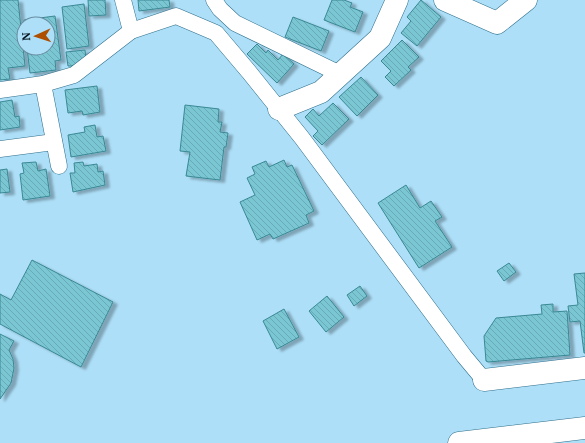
<svg xmlns="http://www.w3.org/2000/svg" width="585" height="443" font-family="'PT Serif',serif">
<style>
.building{fill:url(#building-back-hatch);stroke:#3a8894;filter:url(#shadow)}
.lines{fill:none;stroke-linecap:round;stroke-linejoin:round}
.service-casing{stroke:#2f6f8b;stroke-width:17}
.minor-casing{stroke:#2f6f8b;stroke-width:23}
.primary-casing{stroke:#2f6f8b;stroke-width:23}
.service{stroke:#fff;stroke-width:16}
.minor{stroke:#fff;stroke-width:22}
.primary{stroke:#fff;stroke-width:22}
</style>
<defs>
<pattern id="building-back-hatch" width="6" height="6" patternUnits="userSpaceOnUse"><rect width="6" height="6" fill="#7ac7d3"/><path d="M-1 5l2 2M0 0l6 6M5-1l2 2" fill="none" stroke="#68aab5"/></pattern>
<filter id="shadow"><feDropShadow dx="4.5" dy="2.5" stdDeviation="1" flood-color="#0004"/></filter>
</defs>
<rect width="100%" height="100%" fill="#addff8"/>
<g class="building">
<polygon points="0,0 18,0 25,66 8,68 10,79 0,80"/>
<polygon points="88,0 105,0 106,15 89,16"/>
<polygon points="138,0 169,0 170,7 139,11"/>
<polygon points="332,0 344,0 352,3 350,7 363,12 355,32 324,20"/>
<polygon points="421,0 441,17 417,46 401,33 411,21 407,17"/>
<polygon points="84,4 89,46 67,49 62,7"/>
<polygon points="55,16 61,60 55,61 56,70 30,73 27,48 48,48 48,24 24,24 24,20"/>
<polygon points="293,17 329,31 321,51 285,37"/>
<polygon points="402,40 419,57 408,67 411,70 394,86 385,77 391,71 381,61"/>
<polygon points="257,44 266,53 268,50 278,60 283,54 294,64 277,83 247,54"/>
<polygon points="85,50 86,59 72,66 68,66 66,52"/>
<polygon points="361,77 378,95 357,116 339,97"/>
<polygon points="97,86 100,112 83,115 82,111 68,113 65,90"/>
<polygon points="12,100 15,117 19,116 20,127 0,130 0,102"/>
<polygon points="333,103 349,119 322,145 313,136 318,131 305,117 313,109 319,116"/>
<polygon points="185,105 219,109 218,122 222,122 220,132 228,133 226,147 224,147 220,180 186,176 190,152 180,151"/>
<polygon points="95,125 97,137 103,136 106,151 71,157 68,135 85,132 84,127"/>
<polygon points="284,160 287,167 292,165 314,211 306,215 309,223 273,239 270,234 257,240 240,202 255,195 247,178 255,174 252,167 266,161 269,167"/>
<polygon points="36,162 38,171 46,169 50,196 23,200 20,174 24,173 22,163"/>
<polygon points="83,162 84,166 97,164 98,172 103,171 105,185 73,192 70,173 75,173 74,163"/>
<polygon points="7,169 10,192 0,193 0,170"/>
<polygon points="406,185 420,208 431,201 442,217 435,221 452,247 419,268 378,203"/>
<polygon points="32,260 113,302 81,367 0,324 0,294 11,300"/>
<polygon points="509,263 516,272 504,281 497,271"/>
<polygon points="585,273 585,353 584,353 580,321 570,322 568,306 578,305 574,274"/>
<polygon points="360,286 367,296 354,306 347,295"/>
<polygon points="327,296 344,317 326,332 309,311"/>
<polygon points="553,304 553,312 567,311 570,355 488,362 486,361 484,336 496,318 542,314 541,305"/>
<polygon points="284,309 299,337 277,349 263,321"/>
<polygon points="0,334 14,341 9,350 13,359 14,368 11,383 0,399"/>
</g>
<g class="lines">
<g class="service-casing">
<g id="service">
<polyline points="123,0 131,31"/>
<polyline points="214,0 220,9 235,23 340,74"/>
<polyline points="43,84 59,166"/>
<polyline points="0,90 43,84 74,75 131,31 176,16 216,33 249,72 302,138 464,356 484,380"/>
<polyline points="0,149 54,142"/>
</g>
</g>
<g class="minor-casing">
<g id="minor">
<polyline points="445,0 497,23 526,0"/>
<polyline points="279,109 321,92 380,38 397,0"/>
<polyline points="484,380 585,368"/>
</g>
</g>
<g class="primary-casing">
<polyline id="primary" points="459,443 585,428"/>
</g>
<use href="#service" class="service"/>
<use href="#minor" class="minor"/>
<use href="#primary" class="primary"/>
</g>
<g transform="translate(36 36) rotate(267)"><circle r="19" fill="#addff8" stroke="#688da0"/>
<path d="M0-3L7 15L0 10L-7 15Z" fill="#ad4e00"/>
<text y="-6" font-size="11" font-weight="bold" text-anchor="middle" fill="#00111b">N</text>
</g>
</svg>
